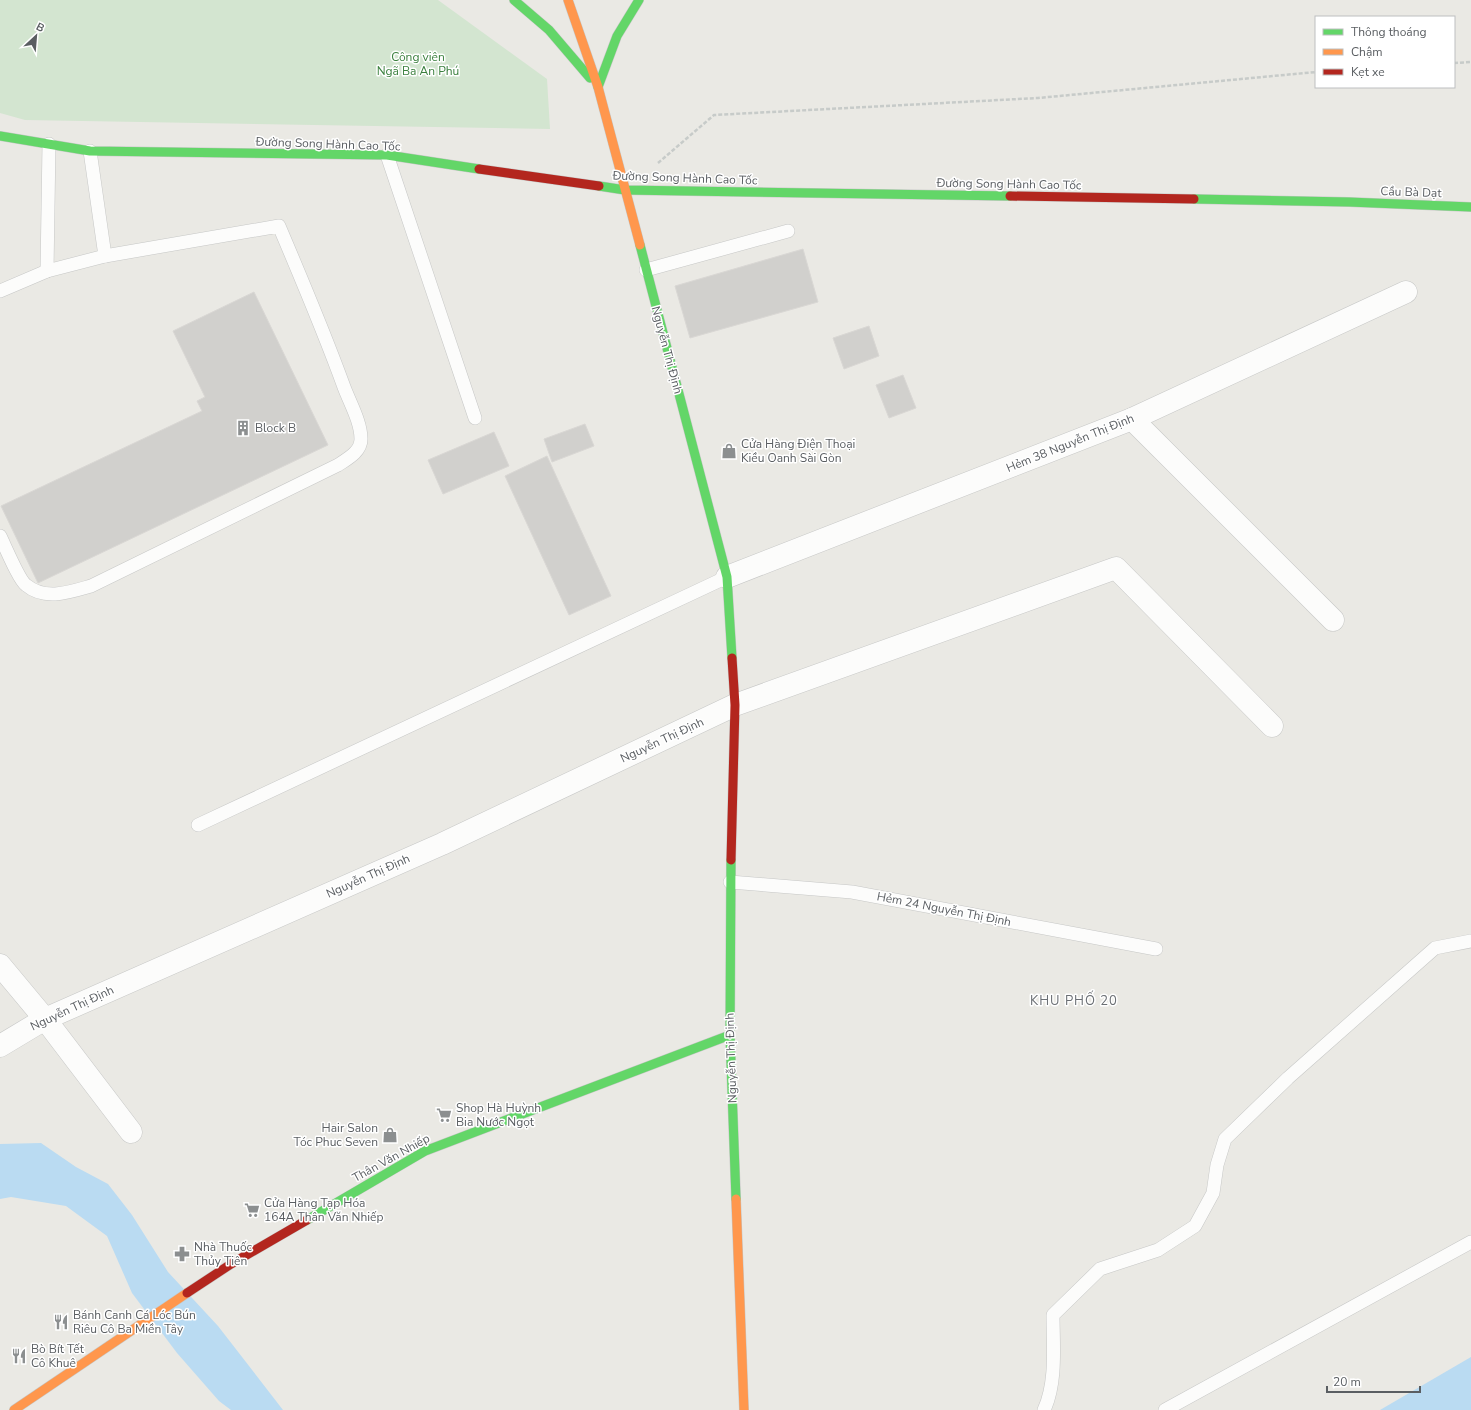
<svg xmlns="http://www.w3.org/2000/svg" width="1471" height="1410" font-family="'Nunito Sans',sans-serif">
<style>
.green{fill:#d3e5d0}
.water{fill:#badbf2}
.building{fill:#d1d0cd;stroke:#d9d7d4}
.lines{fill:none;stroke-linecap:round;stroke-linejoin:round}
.lane-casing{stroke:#c6c7c6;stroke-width:14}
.street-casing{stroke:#c6c7c6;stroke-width:23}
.fast-casing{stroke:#c6c7c6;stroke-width:10}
.slow-casing{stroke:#c6c7c6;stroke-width:10}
.jam-casing{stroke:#c6c7c6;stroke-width:10}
.path{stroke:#c7cbc9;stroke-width:2.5;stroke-dasharray:4 2;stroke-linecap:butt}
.lane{stroke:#fcfcfb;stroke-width:13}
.street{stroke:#fcfcfb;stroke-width:22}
.fast{stroke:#63d668;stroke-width:9}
.slow{stroke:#ff974d;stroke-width:9}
.jam{stroke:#b3261e;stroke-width:9}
.labels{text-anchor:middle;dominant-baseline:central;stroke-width:3;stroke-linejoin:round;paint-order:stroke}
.park-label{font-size:12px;fill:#3b803e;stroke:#fff}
.street-label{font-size:12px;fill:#5a5e62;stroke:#fff}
.poi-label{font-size:12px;fill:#5a5e62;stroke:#fff;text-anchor:start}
.neighbourhood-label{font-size:13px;letter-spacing:1px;fill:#6b6f74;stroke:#fff}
</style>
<rect width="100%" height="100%" fill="#eae9e4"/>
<polygon class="green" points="0,0 438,0 547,79 550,129 25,120 0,113"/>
<g class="water">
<polygon points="41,1143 76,1167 108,1184 132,1215 168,1272 218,1326 283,1410 231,1410 219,1401 177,1353 132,1293 107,1236 66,1206 11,1197 0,1199 0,1144"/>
<polygon points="1471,1357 1471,1410 1380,1410"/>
</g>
<g class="building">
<polygon points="803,249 818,302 690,338 675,286"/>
<polygon points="254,292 328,445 38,583 1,506 202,411 197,401 205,397 173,331"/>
<polygon points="869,326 879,356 844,369 833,338"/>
<polygon points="903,375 916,408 889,418 876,385"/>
<polygon points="585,424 594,446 552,462 544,439"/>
<polygon points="494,432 509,466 443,494 428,460"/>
<polygon points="547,456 611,596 569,615 505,476"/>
</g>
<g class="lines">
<g class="lane-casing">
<g id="lane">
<polyline points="90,151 105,256"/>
<polyline points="387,155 475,418"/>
<polyline points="646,270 788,231"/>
<polyline points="47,271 49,144"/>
<path d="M0 291 47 271 105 256 279 226C302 280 324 332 344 387 350 403 361 422 361 439 361 452 347 459 338 465L91 586C70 592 45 601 26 585 19 580 5 546 0 536"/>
<polyline points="198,825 727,577"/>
<polyline points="730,882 852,892 1156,949"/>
<path d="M1044 1410C1057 1382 1053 1345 1053 1315L1100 1269 1158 1250 1195 1226 1213 1193 1217 1165 1225 1139 1288 1078 1435 948 1471 941"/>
<polyline points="1165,1410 1471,1242"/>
</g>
</g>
<g class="street-casing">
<g id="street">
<polyline points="1132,419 1333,620"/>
<polyline points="727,577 1132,419 1406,292"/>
<polyline points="0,965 45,1019 131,1132"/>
<polyline points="0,1046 45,1019 442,844 735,705 1116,568 1272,726"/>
</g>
</g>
<g class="fast-casing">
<g id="fast">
<polyline points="514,0 549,30 590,78"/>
<polyline points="598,87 617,36 639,0"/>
<polyline points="0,136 90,151 387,155 479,169"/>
<polyline points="599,186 625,190 1010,196"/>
<polyline points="1194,199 1349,202 1471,207"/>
<polyline points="640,245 727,577 732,658"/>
<polyline points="731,860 730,1035 736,1199"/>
<polyline points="307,1220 425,1151 730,1035"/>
</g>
</g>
<g class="slow-casing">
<g id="slow">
<polyline points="568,0 598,87 640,245"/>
<polyline points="736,1199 744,1410"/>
<polyline points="14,1410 187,1293"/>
</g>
</g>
<g class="jam-casing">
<g id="jam">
<polyline points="479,169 599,186"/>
<polyline points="1010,196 1194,199"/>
<polyline points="731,860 735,705 732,658"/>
<polyline points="187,1293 231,1264 307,1220"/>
</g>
</g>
<g class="path">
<polyline points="1454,63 1471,62"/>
<polyline points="658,163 714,115 1038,98 1316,72"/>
</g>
<use href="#lane" class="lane"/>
<use href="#street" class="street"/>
<use href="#fast" class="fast"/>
<use href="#slow" class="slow"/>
<use href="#jam" class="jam"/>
</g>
<defs>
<g id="building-bare" transform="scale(1.2)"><path d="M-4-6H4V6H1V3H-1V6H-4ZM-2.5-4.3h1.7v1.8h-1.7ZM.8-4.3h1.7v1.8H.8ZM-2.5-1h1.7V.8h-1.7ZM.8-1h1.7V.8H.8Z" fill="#8c8f90" stroke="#fff" stroke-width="2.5" paint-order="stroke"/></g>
<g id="shop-bare" transform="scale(1.2)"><path d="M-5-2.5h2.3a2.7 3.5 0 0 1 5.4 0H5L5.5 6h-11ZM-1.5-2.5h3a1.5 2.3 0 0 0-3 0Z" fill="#8c8f90" stroke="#fff" stroke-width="2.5" paint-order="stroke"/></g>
<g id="supermarket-bare" transform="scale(1.2)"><path d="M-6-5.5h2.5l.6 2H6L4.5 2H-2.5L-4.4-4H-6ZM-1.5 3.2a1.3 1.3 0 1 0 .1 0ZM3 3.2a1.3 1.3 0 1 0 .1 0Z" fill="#8c8f90" stroke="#fff" stroke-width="2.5" paint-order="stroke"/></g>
<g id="pharmacy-bare" transform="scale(1.2)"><path d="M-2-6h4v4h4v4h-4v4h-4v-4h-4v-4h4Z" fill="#8c8f90" stroke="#fff" stroke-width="2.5" paint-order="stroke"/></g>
<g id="restaurant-bare" transform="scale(1.2)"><path d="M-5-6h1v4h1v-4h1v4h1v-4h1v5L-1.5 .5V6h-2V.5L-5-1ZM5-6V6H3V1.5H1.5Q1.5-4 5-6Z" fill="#8c8f90" stroke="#fff" stroke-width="2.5" paint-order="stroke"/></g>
</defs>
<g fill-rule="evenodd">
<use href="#building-bare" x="243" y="428"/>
<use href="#shop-bare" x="729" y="451"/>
<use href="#supermarket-bare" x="444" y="1115"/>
<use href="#shop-bare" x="390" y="1135"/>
<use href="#supermarket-bare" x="252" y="1210"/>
<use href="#pharmacy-bare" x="182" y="1254"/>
<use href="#restaurant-bare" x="61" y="1322"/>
<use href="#restaurant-bare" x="19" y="1356"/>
</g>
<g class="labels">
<g class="park-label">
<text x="418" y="57">Công viên<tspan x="418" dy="14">Ngã Ba An Phú</tspan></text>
</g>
<g class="street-label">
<text transform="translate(328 144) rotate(2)">Đường Song Hành Cao Tốc</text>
<text transform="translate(685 178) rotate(2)">Đường Song Hành Cao Tốc</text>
<text transform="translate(1009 184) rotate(1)">Đường Song Hành Cao Tốc</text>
<text transform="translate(1411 192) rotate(2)">Cầu Bà Dạt</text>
<text transform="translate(667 350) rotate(75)">Nguyễn Thị Định</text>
<text transform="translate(1070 443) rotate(-22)">Hẻm 38 Nguyễn Thị Định</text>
<text transform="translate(662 740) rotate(-25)">Nguyễn Thị Định</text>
<text transform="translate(368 876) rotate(-24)">Nguyễn Thị Định</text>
<text transform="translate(944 909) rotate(11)">Hẻm 24 Nguyễn Thị Định</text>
<text transform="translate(72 1008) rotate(-25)">Nguyễn Thị Định</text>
<text transform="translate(731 1058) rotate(-92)">Nguyễn Thị Định</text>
<text transform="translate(391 1158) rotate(-29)">Thân Văn Nhiếp</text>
</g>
<g class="poi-label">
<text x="255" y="428">Block B</text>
<text x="741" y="444">Cửa Hàng Điện Thoại<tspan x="741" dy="14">Kiều Oanh Sài Gòn</tspan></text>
<text x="456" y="1108">Shop Hà Huỳnh<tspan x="456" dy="14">Bia Nước Ngọt</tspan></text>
<text x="378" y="1128" text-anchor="end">Hair Salon<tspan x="378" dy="14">Tóc Phuc Seven</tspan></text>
<text x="264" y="1203">Cửa Hàng Tạp Hóa<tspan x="264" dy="14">164A Thân Văn Nhiếp</tspan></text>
<text x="194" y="1247">Nhà Thuốc<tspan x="194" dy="14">Thủy Tiên</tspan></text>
<text x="73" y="1315">Bánh Canh Cá Lóc Bún<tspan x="73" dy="14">Riêu Cô Ba Miền Tây</tspan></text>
<text x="31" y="1349">Bò Bít Tết<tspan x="31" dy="14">Cô Khuê</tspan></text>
</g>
<g class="neighbourhood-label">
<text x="1074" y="1001">KHU PHỐ 20</text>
</g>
</g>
<rect x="1315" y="16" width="140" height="72" fill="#ffffff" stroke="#bdbfc0"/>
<rect x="1323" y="29" width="20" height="6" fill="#63d668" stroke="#bdbfc0"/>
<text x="1351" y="36" font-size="12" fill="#5a5e62">Thông thoáng</text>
<rect x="1323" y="49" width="20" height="6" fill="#ff974d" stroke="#bdbfc0"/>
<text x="1351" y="56" font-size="12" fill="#5a5e62">Chậm</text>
<rect x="1323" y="69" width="20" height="6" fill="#b3261e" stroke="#bdbfc0"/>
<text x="1351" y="76" font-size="12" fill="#5a5e62">Kẹt xe</text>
<g transform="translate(36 36) rotate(26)" stroke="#ffffff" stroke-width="3" paint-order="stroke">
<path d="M0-3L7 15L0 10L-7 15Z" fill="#5a5e62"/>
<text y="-6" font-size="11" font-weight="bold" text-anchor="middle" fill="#5a5e62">B</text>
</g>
<path d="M1327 1386v6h93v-6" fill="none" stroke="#5a5e62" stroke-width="2"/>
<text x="1333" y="1386" font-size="12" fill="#5a5e62" stroke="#ffffff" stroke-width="3" paint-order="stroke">20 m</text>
</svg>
